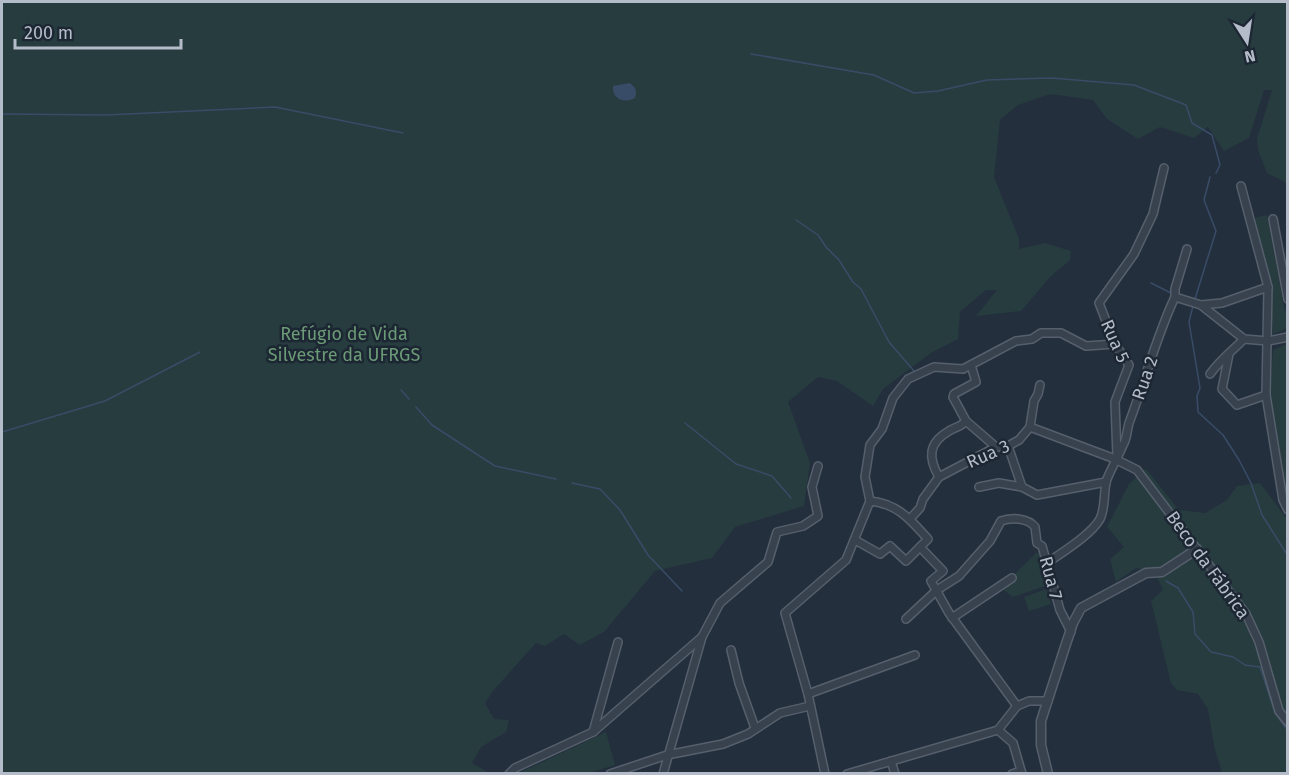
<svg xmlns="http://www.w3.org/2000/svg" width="1289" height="775" font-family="'Fira Sans',sans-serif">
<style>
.green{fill:#263c3f}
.water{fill:#394c67}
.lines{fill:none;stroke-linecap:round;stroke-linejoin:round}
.stream{stroke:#394c67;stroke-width:1.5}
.minor-casing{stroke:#565f6c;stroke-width:10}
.tertiary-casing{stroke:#565f6c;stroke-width:11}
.minor{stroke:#38414e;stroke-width:7}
.tertiary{stroke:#38414e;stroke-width:8}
.labels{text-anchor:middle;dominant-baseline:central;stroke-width:5;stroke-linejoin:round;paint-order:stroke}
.park-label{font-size:18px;fill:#6b9a76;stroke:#1d2633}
.street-label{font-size:18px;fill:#b4bcc9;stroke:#1d2633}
</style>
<rect width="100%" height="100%" fill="#242f3e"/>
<g class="green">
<polygon points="2,2 1287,2 1287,183 1267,173 1258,150 1257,139 1272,90 1264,90 1249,138 1224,151 1208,127 1194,138 1160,127 1138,139 1107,119 1093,100 1050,94 1018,105 1000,120 994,177 1019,239 1019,249 1045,243 1071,251 1070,260 1051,276 1021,311 976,316 997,290 986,290 960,312 958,339 931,353 883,389 873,406 837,381 818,377 788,402 810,463 804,506 735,527 712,558 655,571 604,632 580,645 564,634 545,646 536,643 493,691 485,703 494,719 509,720 506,732 481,747 472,763 489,773 2,774"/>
<polygon points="1267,215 1284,306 1287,316 1287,328 1273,334 1270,287 1254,218"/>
<polygon points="1287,344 1288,495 1286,495 1270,393 1273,350"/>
<polygon points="1146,469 1179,510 1205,513 1227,500 1237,486 1260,483 1287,519 1287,773 1222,773 1214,746 1208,709 1198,694 1177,690 1171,683 1151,601 1163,590 1154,571 1136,568 1116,582 1110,559 1124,547 1107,527 1129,484"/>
<polygon points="1036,553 1039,553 1048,585 1013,597 998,586 1015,574"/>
<polygon points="1046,589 1051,604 1029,611 1024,597"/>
<polygon points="606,732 615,765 589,773 519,773"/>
</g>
<path class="water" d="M630 83C636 88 637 91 635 98 624 104 612 99 613 86Z"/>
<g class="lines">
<g class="stream">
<polyline points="751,54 874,75 914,93 938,91 987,80 1052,78 1134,85 1186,105 1192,123 1212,135 1220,165 1216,173"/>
<polyline points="2,114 106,115 275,107 403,133"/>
<polyline points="796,220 818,235 826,247 839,260 853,282 861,289 889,342 914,371"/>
<polyline points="1151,283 1171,293"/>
<polyline points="1195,299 1216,231 1204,200 1210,177"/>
<polyline points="1193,306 1189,322 1200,388 1197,396 1198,412 1223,435 1239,460 1251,483 1262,515 1288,556"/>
<polyline points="401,390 409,399"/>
<polyline points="416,407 432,425 495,466 556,479"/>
<polyline points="685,423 736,464 772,476 791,498"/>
<polyline points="2,432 105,401 200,352"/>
<polyline points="572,483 600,489 620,510 648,555 682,591"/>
<polyline points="1166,581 1178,588 1193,612 1195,634 1211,652 1233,657 1245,665 1260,667 1275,713 1288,731"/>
</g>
<g class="minor-casing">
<g id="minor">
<polyline points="1241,186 1268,287 1266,395 1283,500 1288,510"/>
<polyline points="1273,219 1288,299"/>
<polyline points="1187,249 1175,289 1175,297 1201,305 1244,339 1268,341 1288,337"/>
<polyline points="1201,305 1222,303 1268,287"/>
<polyline points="1229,354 1222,389 1237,405 1266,395"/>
<polyline points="971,365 976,382 954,394 953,397 966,421 996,447"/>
<path d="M1210 374C1221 359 1231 352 1244 339"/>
<polyline points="1030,427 1034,401 1038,394 1040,385"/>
<polyline points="1008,446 1022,487"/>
<polyline points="1117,456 1115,402 1129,365 1115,344 1099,303 1134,254 1153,214 1164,168"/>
<path d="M939 477C928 458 928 443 949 431 955 427 961 427 966 421"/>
<polyline points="979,487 999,483 1022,487 1037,495 1106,482"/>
<path d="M870 501C898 504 910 519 928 539L920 547"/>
<polyline points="910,519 920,508 923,499 939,477 996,447 1008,446 1019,440 1030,427 1115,459 1137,470 1246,614 1259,642 1279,711 1288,722"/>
<polyline points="855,540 880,554 890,546 906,561 920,547 943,571 931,581 949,613 1017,706"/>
<path d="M1047 563C1061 553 1091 535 1100 519 1106 507 1103 491 1107 479 1112 467 1118 457 1123 445 1127 439 1127 430 1129 423 1145 381 1156 337 1175 297"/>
<polyline points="952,618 1012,578"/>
<path d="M906 619 937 590 959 576 990 541 1001 521C1011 517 1028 518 1035 527L1037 543 1042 546 1060 610 1071 632"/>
<polyline points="731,650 739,683 755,728"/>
<polyline points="808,694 915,655"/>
<polyline points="1017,706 1029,701 1048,701"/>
<polyline points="998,730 1013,743 1022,774"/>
<polyline points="593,732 618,642"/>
<polyline points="891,761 895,774"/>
<polyline points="509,774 515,768 593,732 702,637"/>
<polyline points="610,774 667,755 723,744 748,734 780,713 810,706"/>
<polyline points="663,774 702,637 720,603 768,562 777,532 803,526 818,516 812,487 818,466"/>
<polyline points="825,774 808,694 785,613 846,560 870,501 865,477 870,445 882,429 893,398 908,379 934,367 963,369 1016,341 1032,339 1041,333 1061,333 1086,346 1115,344"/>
<polyline points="847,774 998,730 1017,706"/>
<polyline points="1012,774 1021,771"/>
</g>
</g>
<g class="tertiary-casing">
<polyline id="tertiary" points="1048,774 1041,745 1041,721 1065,647 1073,623 1081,608 1146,573 1162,572 1197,549"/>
</g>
<use href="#minor" class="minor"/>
<use href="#tertiary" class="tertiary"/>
</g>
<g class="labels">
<g class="park-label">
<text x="344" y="334">Refúgio de Vida<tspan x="344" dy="21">Silvestre da UFRGS</tspan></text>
</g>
<g class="street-label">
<text transform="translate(1115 341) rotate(66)">Rua 5</text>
<text transform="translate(1145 378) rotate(-71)">Rua 2</text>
<text transform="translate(988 454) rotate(-24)">Rua 3</text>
<text transform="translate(1208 565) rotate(54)">Beco da Fábrica</text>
<text transform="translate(1051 578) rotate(75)">Rua 7</text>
</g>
</g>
<rect width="1289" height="775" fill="none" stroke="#b4bcc9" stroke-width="6"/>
<g transform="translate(1247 42) rotate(168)" stroke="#1d2633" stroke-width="4.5" paint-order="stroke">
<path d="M0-4.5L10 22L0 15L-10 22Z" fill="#b4bcc9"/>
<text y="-9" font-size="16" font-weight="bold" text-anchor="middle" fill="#b4bcc9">N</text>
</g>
<path d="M15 39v9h166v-9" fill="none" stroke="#b4bcc9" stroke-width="3"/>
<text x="24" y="39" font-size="18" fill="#b4bcc9" stroke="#1d2633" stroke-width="4.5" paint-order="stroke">200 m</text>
</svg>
